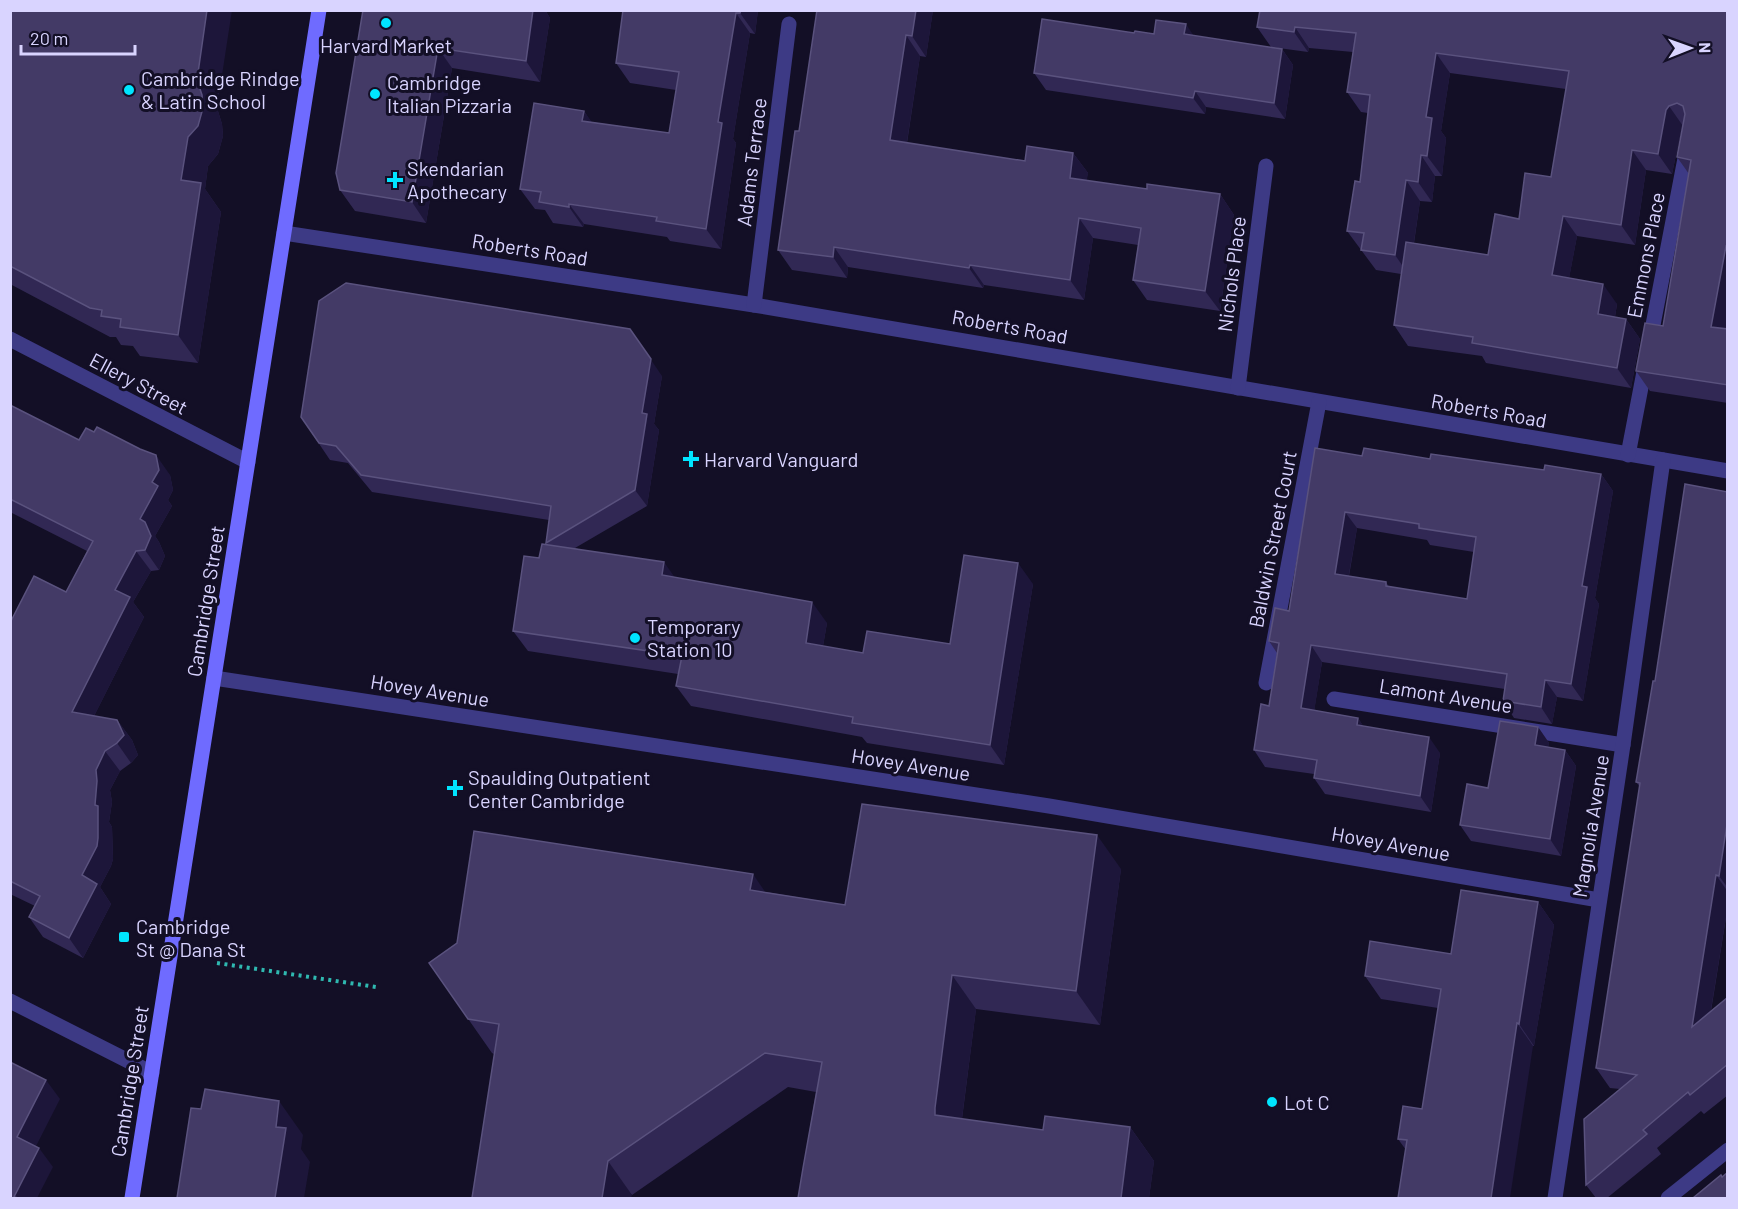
<svg xmlns="http://www.w3.org/2000/svg" width="1738" height="1209" font-family="Barlow,sans-serif">
<style>
.lines{fill:none;stroke-linecap:round;stroke-linejoin:round}
.path{stroke:#2fb8b0;stroke-width:4;stroke-dasharray:3 4.5;stroke-linecap:butt}
.minor{stroke:#3d3a85;stroke-width:15}
.secondary{stroke:#6f6bff;stroke-width:15}
.wall{fill:#312854;fill-rule:evenodd}
.shaded-wall{fill:#1d163a}
.building{fill:#433a66;stroke:#5a527e;stroke-width:1.5;fill-rule:evenodd}
.poi-dot{fill:#00e5ff;stroke:#130f26;stroke-width:2}
.labels{text-anchor:middle;dominant-baseline:central;stroke-width:6;stroke-linejoin:round;paint-order:stroke}
.poi-label{font-size:20px;fill:#d9d4ff;stroke:#130f26;text-anchor:start}
.street-label{font-size:20px;fill:#d9d4ff;stroke:#130f26}
</style>
<rect width="100%" height="100%" fill="#130f26"/>
<g class="lines">
<polyline class="path" points="217,963 376,987"/>
<g class="minor">
<polyline points="284,233 754,305 1728,471"/>
<polyline points="754,305 789,24"/>
<polyline points="10,339 248,462"/>
<polyline points="1238,388 1266,166"/>
<polyline points="1628,455 1687,148"/>
<polyline points="214,678 1049,806 1599,900"/>
<polyline points="1266,683 1319,402"/>
<polyline points="1334,699 1623,745"/>
<polyline points="10,1001 152,1073"/>
<polyline points="1555,1198 1623,745 1663,460"/>
<polyline points="1668,1198 1728,1150"/>
</g>
<polyline class="secondary" points="132,1198 319,10"/>
</g>
<g class="wall">
<polygon points="10,10 217,108 222,124 223,136 218,154 208,166 205,189 221,212 198,363 140,356 133,346 121,345 116,337 110,337 10,284"/>
<polygon points="363,10 545,10 550,18 540,82 452,68 426,223 355,211 340,190"/>
<polygon points="623,10 758,10 755,34 750,33 733,139 736,143 721,249 670,241 667,237 584,224 583,227 553,223 545,210 535,209 520,189 584,111 591,122 669,133 676,90 630,83 616,63"/>
<polygon points="933,10 926,57 920,56 907,143 1025,161 1073,153 1088,173 1086,181 1147,189 1220,194 1234,215 1220,311 1147,300 1133,280 1138,245 1093,238 1084,300 984,285 983,288 848,267 847,278 792,270 778,250 799,131"/>
<path d="M1728 10V403L1650 391 1636 371 1663 326 1689 174 1677 157 1683 126 1681 131 1672 174 1646 170 1635 245 1577 236 1569 278 1617 304 1615 317 1626 319 1640 339 1631 388 1486 363 1482 356 1408 346 1394 325 1401 274 1376 270 1347 231 1360 182 1368 113 1361 112 1347 92 1353 52 1309 48 1308 52 1271 47 1257 27ZM1450 73 1566 89 1551 177 1519 219 1488 255 1414 243 1420 201 1432 202 1435 176H1442L1446 138 1441 131Z"/>
<polygon points="1134,33 1194,36 1282,49 1293,65 1285,119 1206,107 1205,114 1046,90 1034,73"/>
<polygon points="662,376 654,424 659,430 647,506 575,548 827,623 823,646 863,653 950,644 1033,584 1004,765 867,743 862,737 691,706 676,686 678,674 528,651 513,631 539,558 547,544 546,543 549,520 372,492 348,463 330,460 301,417"/>
<polygon points="10,405 79,440 170,475 173,490 168,500 172,506 155,536 159,542 165,556 159,570 151,571 133,602 144,617 94,716 117,720 132,740 138,755 131,763 120,771 110,790 112,802 109,822 112,827 113,859 111,866 100,887 111,904 83,958 43,937 29,917 35,906 10,894 10,623 66,592 87,551 10,512"/>
<path d="M1362 456 1430 459 1544 470 1601 474 1613 491 1595 598 1599 604 1583 701 1557 697 1552 724 1514 718 1503 701 1505 689 1322 662 1314 711 1358 718 1363 726 1440 753 1431 812 1325 794 1314 778V774L1265 767 1254 750 1269 706 1277 653 1269 641 1289 611ZM1357 528 1427 540 1430 545 1474 552 1467 599 1389 587 1386 582 1349 576Z"/>
<polygon points="1728,492 1728,905 1711,1011 1728,997 1728,1095 1704,1114 1701,1111 1657,1148 1661,1154 1607,1198 1596,1198 1586,1185 1620,1089 1610,1088 1596,1068 1640,787 1636,782 1655,681"/>
<polygon points="1538,727 1549,743 1548,747 1565,750 1576,766 1561,856 1471,841 1460,825 1488,788"/>
<polygon points="1121,869 1100,1025 976,1009 962,1119 1043,1130 1130,1127 1154,1161 1149,1198 798,1198 816,1092 788,1087 632,1195 494,1054 492,1053 429,963 766,892 845,905"/>
<polygon points="1538,902 1554,925 1534,1046 1533,1046 1406,1150 1398,1139 1422,1109 1438,1008 1381,999 1365,976 1451,954"/>
</g>
<g class="shaded-wall">
<polygon points="207,10 232,10 217,108 222,124 223,136 218,154 208,166 205,189 221,212 198,363 178,335 181,180"/>
<polygon points="533,10 545,10 550,18 540,82 526,61"/>
<polygon points="741,10 758,10 755,34 740,13"/>
<polygon points="916,10 933,10 926,57 912,36"/>
<polygon points="736,13 750,33 733,139 736,143 721,249 706,229 718,122"/>
<polygon points="1186,24 1197,41 1184,34"/>
<polygon points="1295,27 1309,48 1308,52 1294,32"/>
<polygon points="906,35 920,56 904,161 890,140"/>
<polygon points="438,48 452,68 426,223 412,202"/>
<polygon points="1282,49 1293,65 1285,119 1274,103"/>
<polygon points="1436,53 1450,73 1441,131 1446,138 1442,176 1427,156 1426,117"/>
<polygon points="1195,91 1206,107 1205,114 1193,98"/>
<polygon points="1669,106 1683,126 1681,131 1672,174 1658,154 1666,110"/>
<polygon points="584,111 598,131 582,121"/>
<polygon points="1632,150 1646,170 1635,245 1621,225"/>
<polygon points="1073,153 1088,173 1084,199 1070,178"/>
<polygon points="1421,155 1435,176 1432,202 1418,182"/>
<polygon points="1406,180 1420,201 1409,275 1395,255"/>
<polygon points="1220,194 1234,215 1220,311 1205,291"/>
<polygon points="569,204 584,224 583,227 569,207"/>
<polygon points="1563,216 1577,236 1566,295 1552,275"/>
<polygon points="1079,218 1093,238 1084,300 1070,280"/>
<polygon points="1726,246 1728,249 1728,333 1711,327"/>
<polygon points="834,247 848,267 847,278 833,257"/>
<polygon points="970,265 984,285 983,288 969,268"/>
<polygon points="1603,284 1617,304 1612,335 1598,314"/>
<polygon points="1626,319 1640,339 1631,388 1617,368"/>
<polygon points="630,329 662,376 654,424 659,430 647,506 635,490 642,413"/>
<polygon points="156,455 170,475 173,490 168,500 172,506 155,536 159,542 165,556 159,570 145,550 140,519 152,482"/>
<polygon points="1601,474 1613,491 1595,598 1599,604 1583,701 1571,684 1582,586"/>
<polygon points="1345,512 1357,528 1346,591 1335,574"/>
<polygon points="136,551 151,571 133,602 144,617 86,732 72,712 115,590"/>
<polygon points="664,562 678,582 662,575"/>
<polygon points="1018,563 1033,584 1004,765 990,745"/>
<polygon points="812,602 827,623 820,663 806,643"/>
<polygon points="1311,645 1322,662 1312,725 1301,708"/>
<polygon points="1545,680 1557,697 1552,724 1541,707"/>
<polygon points="1358,718 1369,735 1357,725"/>
<polygon points="117,720 132,740 138,755 131,763 117,743"/>
<polygon points="1538,727 1549,743 1546,761 1535,745"/>
<polygon points="1429,737 1440,753 1431,812 1420,796"/>
<polygon points="1565,750 1576,766 1561,856 1550,839"/>
<polygon points="105,751 120,771 110,790 112,802 109,822 112,827 113,859 111,866 100,887 111,904 83,958 69,938 82,875 96,770"/>
<polygon points="1728,818 1728,888 1719,876"/>
<polygon points="1097,835 1121,869 1100,1025 1076,991"/>
<polygon points="753,874 776,908 750,890"/>
<polygon points="1716,875 1728,892 1728,905 1705,1046 1692,1027"/>
<polygon points="1538,902 1554,925 1534,1046 1519,1024"/>
<polygon points="952,975 976,1009 959,1141 935,1115 935,1108"/>
<polygon points="1517,1023 1533,1046 1510,1198 1491,1198"/>
<polygon points="46,1080 60,1099 31,1156 17,1137"/>
<polygon points="279,1101 303,1135 301,1149 310,1162 304,1198 275,1198 276,1127"/>
<polygon points="1130,1127 1154,1161 1149,1198 1121,1198"/>
<polygon points="39,1148 53,1167 37,1198 16,1198 14,1197"/>
<polygon points="608,1161 632,1195 631,1198 602,1198"/>
</g>
<g class="building">
<polygon points="10,10 207,10 197,80 202,95 203,108 198,126 188,137 181,180 201,183 178,335 120,327 121,319 101,316 102,310 90,308 10,266"/>
<polygon points="363,10 533,10 526,61 438,48 412,202 340,190 336,173"/>
<polygon points="623,10 741,10 740,13 736,13 718,122 722,123 706,229 656,221 657,217 569,204 569,207 539,202 541,192 520,189 534,103 584,111 582,121 669,133 679,72 616,63"/>
<polygon points="817,10 916,10 912,36 906,35 890,140 1025,161 1027,146 1073,153 1070,178 1147,189 1147,184 1220,194 1205,291 1133,280 1141,228 1079,218 1070,280 970,265 969,268 834,247 833,257 778,250 795,131 799,131"/>
<polygon points="1260,10 1728,10 1728,247 1726,246 1711,327 1728,329 1728,385 1636,371 1645,323 1663,326 1691,160 1677,157 1685,114 1683,106 1677,103 1669,106 1666,110 1658,154 1632,150 1621,225 1563,216 1552,275 1603,284 1598,314 1626,319 1617,368 1472,343 1473,337 1394,325 1406,242 1488,255 1495,214 1519,219 1525,173 1551,177 1569,71 1436,53 1426,117 1432,118 1427,156 1421,155 1418,182 1406,180 1395,255 1361,250 1364,233 1347,231 1355,181 1360,182 1370,95 1347,92 1356,33 1295,27 1294,32 1257,27"/>
<polygon points="1042,19 1134,33 1135,31 1154,34 1156,20 1186,24 1184,34 1282,49 1274,103 1195,91 1193,98 1034,73"/>
<polygon points="346,283 630,329 651,359 642,413 647,414 635,490 546,543 551,506 361,475 336,446 319,443 301,417 319,301"/>
<polygon points="10,405 79,440 86,428 94,432 97,427 140,449 156,455 159,470 152,482 158,486 140,519 145,522 151,536 145,550 136,551 115,590 130,597 72,712 117,720 124,735 117,743 105,751 96,770 97,781 95,805 98,806 98,838 97,846 82,875 97,884 69,938 29,917 40,896 10,881 10,623 34,576 66,592 93,541 10,499"/>
<path d="M1315 448 1362 456 1364 448 1430 459 1431 454 1544 470 1545 465 1601 474 1582 586 1587 587 1571 684 1545 680 1541 707 1503 701 1507 674 1311 645 1301 708 1358 718 1357 725 1429 737 1420 796 1314 778 1317 760 1254 750 1261 704 1269 706 1279 643 1269 641 1275 608 1289 611ZM1345 512 1419 524V528L1476 537 1467 599 1386 586V582L1335 574Z"/>
<polygon points="1685,484 1728,492 1728,818 1719,876 1716,875 1692,1027 1728,997 1728,1064 1690,1095 1688,1092 1643,1130 1647,1134 1586,1185 1584,1119 1637,1075 1596,1068 1640,783 1636,782 1653,681 1655,681"/>
<polygon points="542,544 664,562 662,575 812,602 806,643 863,653 867,631 950,644 964,555 1018,563 990,745 852,723 853,717 676,686 682,656 513,631 524,556 539,558"/>
<polygon points="1500,721 1538,727 1535,745 1565,750 1550,839 1460,825 1467,784 1488,788"/>
<polygon points="862,804 1097,835 1076,991 952,975 935,1108 935,1115 1043,1130 1045,1116 1130,1127 1121,1198 798,1198 803,1168 822,1062 765,1053 608,1161 602,1198 472,1198 499,1024 468,1019 429,963 457,943 474,831 753,874 750,890 845,905"/>
<polygon points="1461,890 1538,902 1519,1024 1517,1023 1491,1198 1398,1198 1407,1140 1398,1139 1403,1106 1422,1109 1441,989 1365,976 1370,941 1451,954"/>
<polygon points="10,1062 46,1080 17,1137 39,1148 14,1197 18,1198 10,1198"/>
<polygon points="205,1089 279,1101 276,1127 286,1128 275,1198 177,1198 191,1108 201,1109"/>
<polygon points="1728,1172 1728,1198 1693,1198 1721,1175 1722,1177"/>
</g>
<g class="poi-dot">
<circle cx="386" cy="23" r="6"/>
<circle cx="129" cy="90" r="6"/>
<circle cx="375" cy="94" r="6"/>
<path d="M392 171h6v6h6v6h-6v6h-6v-6h-6v-6h6z"/>
<path d="M688 450h6v6h6v6h-6v6h-6v-6h-6v-6h6z"/>
<circle cx="635" cy="638" r="6"/>
<path d="M452 779h6v6h6v6h-6v6h-6v-6h-6v-6h6z"/>
<rect x="118" y="931" width="12" height="12" rx="3"/>
<circle cx="1272" cy="1102" r="6"/>
</g>
<g class="labels">
<g class="poi-label">
<text x="386" y="45" text-anchor="middle">Harvard Market</text>
<text x="141" y="78">Cambridge Rindge<tspan x="141" dy="23">&amp; Latin School</tspan></text>
<text x="387" y="82">Cambridge<tspan x="387" dy="23">Italian Pizzaria</tspan></text>
<text x="407" y="168">Skendarian<tspan x="407" dy="23">Apothecary</tspan></text>
<text x="704" y="459">Harvard Vanguard</text>
<text x="647" y="626">Temporary<tspan x="647" dy="23">Station 10</tspan></text>
<text x="468" y="777">Spaulding Outpatient<tspan x="468" dy="23">Center Cambridge</tspan></text>
<text x="136" y="926">Cambridge<tspan x="136" dy="23">St @ Dana St</tspan></text>
<text x="1284" y="1102">Lot C</text>
</g>
<g class="street-label">
<text transform="translate(751 162) rotate(-83)">Adams Terrace</text>
<text transform="translate(530 249) rotate(9)">Roberts Road</text>
<text transform="translate(1645 255) rotate(-79)">Emmons Place</text>
<text transform="translate(1231 274) rotate(-83)">Nichols Place</text>
<text transform="translate(1010 326) rotate(10)">Roberts Road</text>
<text transform="translate(139 383) rotate(28)">Ellery Street</text>
<text transform="translate(1489 410) rotate(10)">Roberts Road</text>
<text transform="translate(1272 539) rotate(-79)">Baldwin Street Court</text>
<text transform="translate(205 601) rotate(-81)">Cambridge Street</text>
<text transform="translate(430 690) rotate(9)">Hovey Avenue</text>
<text transform="translate(1446 695) rotate(9)">Lamont Avenue</text>
<text transform="translate(911 764) rotate(9)">Hovey Avenue</text>
<text transform="translate(1590 826) rotate(-81)">Magnolia Avenue</text>
<text transform="translate(1391 843) rotate(10)">Hovey Avenue</text>
<text transform="translate(129 1081) rotate(-81)">Cambridge Street</text>
</g>
</g>
<rect width="1738" height="1209" fill="none" stroke="#d9d4ff" stroke-width="24"/>
<g transform="translate(1690 48) rotate(89)" stroke="#130f26" stroke-width="4.5" paint-order="stroke">
<path d="M0-4.5L10 22L0 15L-10 22Z" fill="#d9d4ff"/>
<text y="-9" font-size="16" font-weight="bold" text-anchor="middle" fill="#d9d4ff">N</text>
</g>
<path d="M21 45v9h114v-9" fill="none" stroke="#d9d4ff" stroke-width="3"/>
<text x="30" y="45" font-size="18" fill="#d9d4ff" stroke="#130f26" stroke-width="4.5" paint-order="stroke">20 m</text>
</svg>
